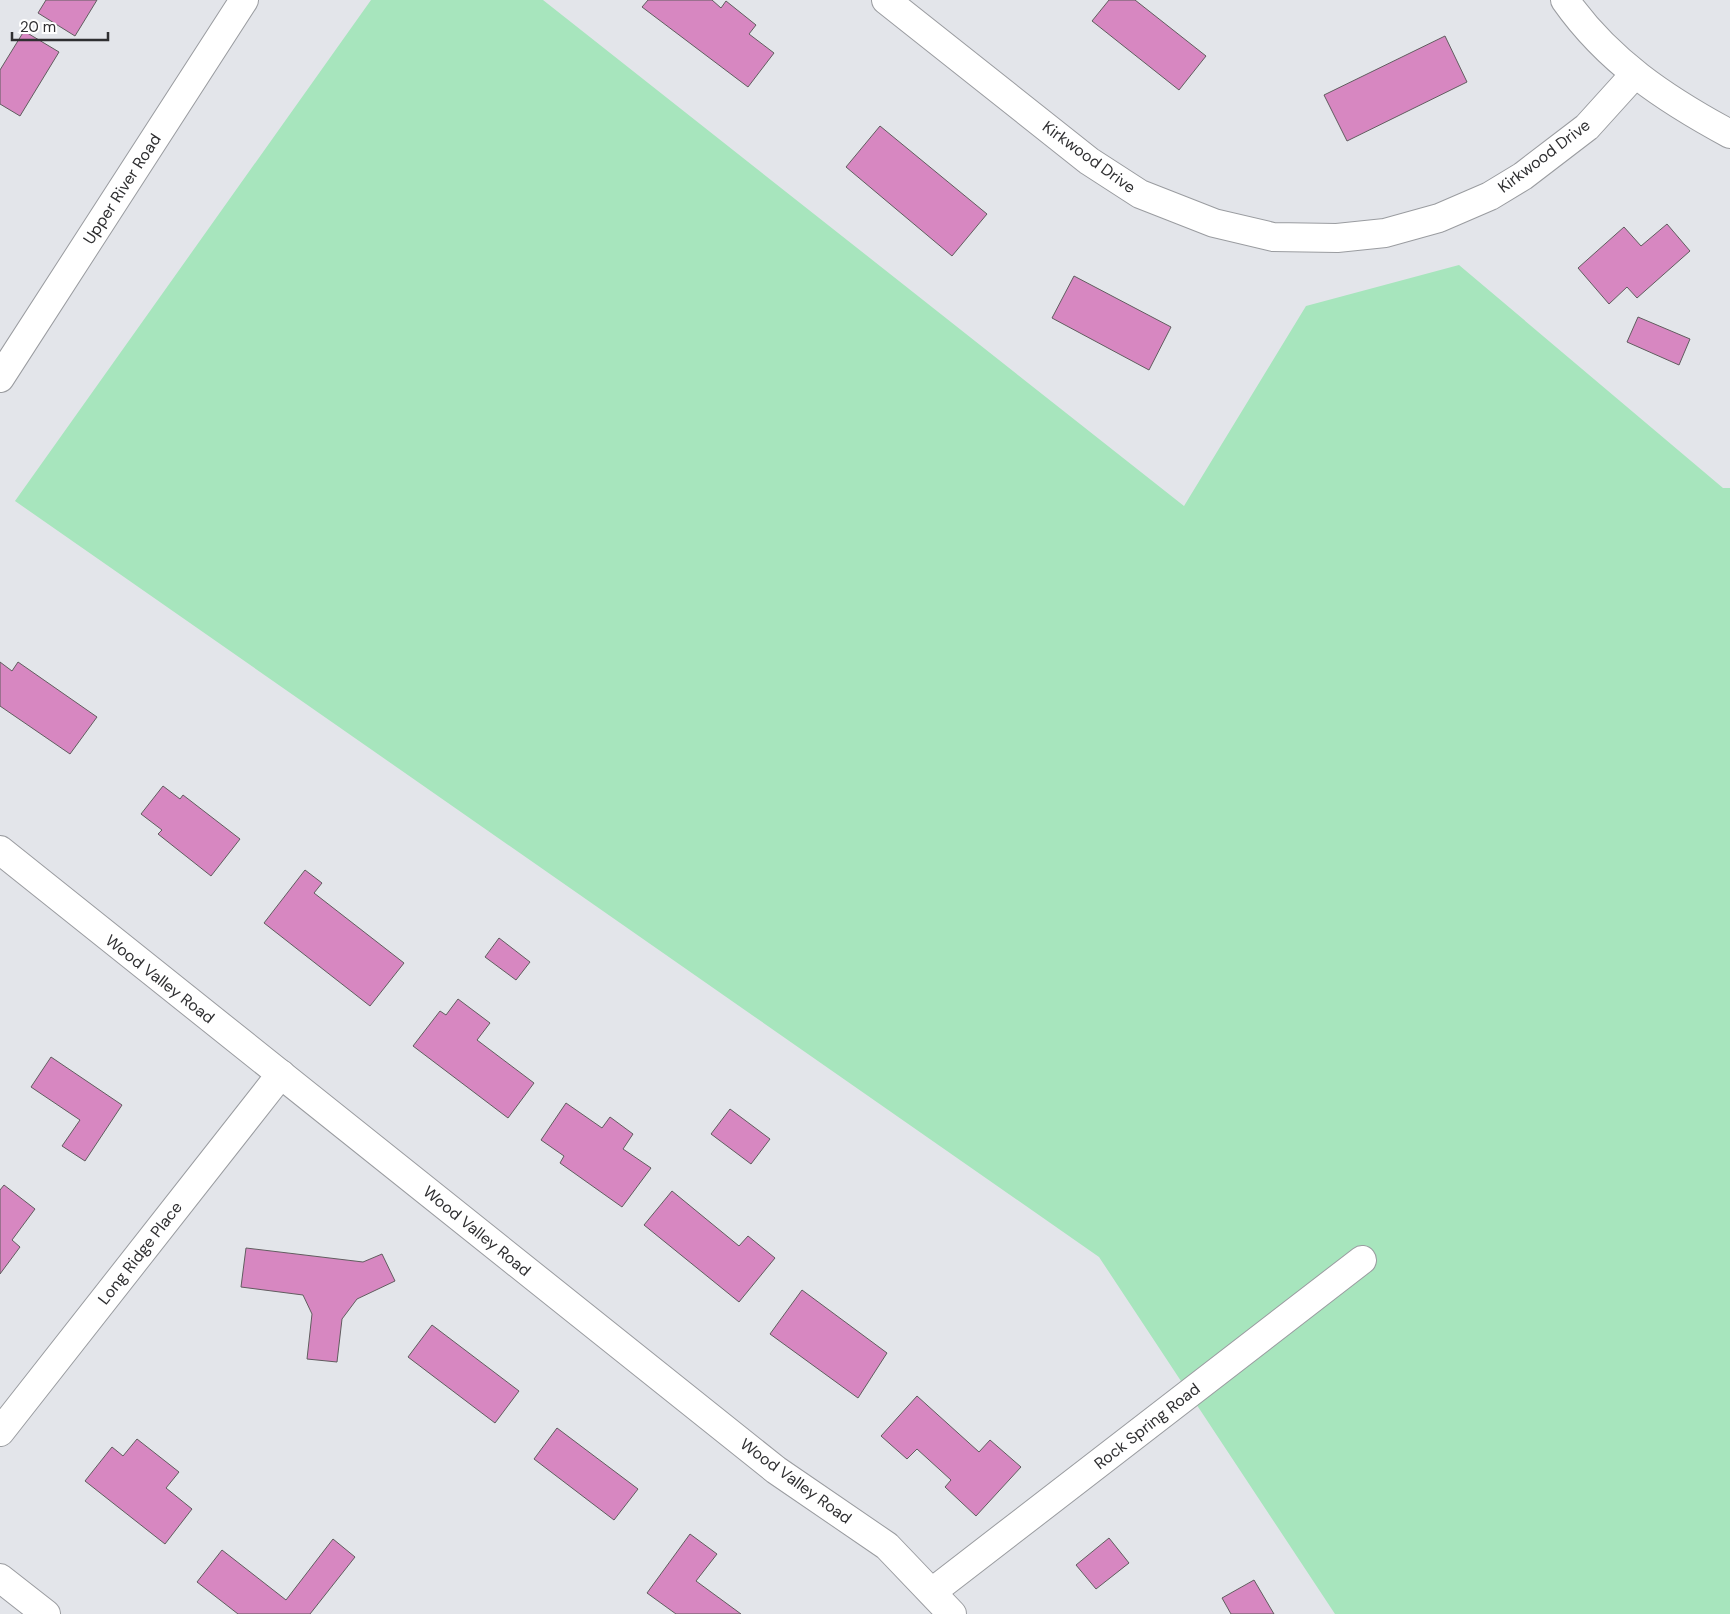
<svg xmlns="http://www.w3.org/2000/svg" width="1730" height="1614" font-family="'DM Sans',sans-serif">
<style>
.green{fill:#a7e5bd}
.building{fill:#d787c1;stroke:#615d5f}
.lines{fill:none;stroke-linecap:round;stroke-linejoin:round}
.minor-casing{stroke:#9a9ca0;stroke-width:30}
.tertiary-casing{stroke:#9a9ca0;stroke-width:30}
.minor{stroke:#fff;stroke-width:28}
.tertiary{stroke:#fff;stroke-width:28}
.labels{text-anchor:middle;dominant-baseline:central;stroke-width:4;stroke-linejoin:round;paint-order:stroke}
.street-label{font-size:16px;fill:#2f2f31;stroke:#fff}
</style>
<rect width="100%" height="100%" fill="#e3e5ea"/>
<polygon class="green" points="371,0 543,0 1184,506 1306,306 1459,265 1723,488 1730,488 1730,1614 1335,1614 1099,1257 15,501"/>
<g class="building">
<polygon points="46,0 97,0 75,36 38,13"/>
<polygon points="648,0 712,0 721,8 726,1 756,25 749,34 774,53 748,87 642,7"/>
<polygon points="1109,0 1135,0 1206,56 1179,90 1092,21"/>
<polygon points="24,31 59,52 20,116 0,104 0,70"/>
<polygon points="1445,36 1467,82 1347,141 1324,95"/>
<polygon points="880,126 987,214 952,256 846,167"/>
<polygon points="1667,224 1690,251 1637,298 1627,287 1609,304 1578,268 1624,227 1641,246"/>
<polygon points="1074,276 1171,327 1149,370 1052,318"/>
<polygon points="1638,317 1690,339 1679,365 1627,342"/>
<polygon points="0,662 12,671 18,662 97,717 70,754 0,706"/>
<polygon points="163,786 180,799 183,795 240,839 211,876 158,834 162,830 141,814"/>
<polygon points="305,870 322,883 314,893 404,963 370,1006 264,923"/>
<polygon points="499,938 530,962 516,980 485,957"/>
<polygon points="458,999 490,1023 477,1040 534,1083 508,1118 413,1046 440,1011 446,1015"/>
<polygon points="51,1057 122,1105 85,1161 62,1146 80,1120 31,1087"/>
<polygon points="566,1103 602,1128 610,1117 633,1134 623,1149 651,1168 622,1207 560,1163 564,1156 541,1140"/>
<polygon points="730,1109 770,1139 751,1164 711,1134"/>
<polygon points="4,1185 35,1209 12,1240 20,1247 0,1274 0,1190"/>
<polygon points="672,1191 739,1246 748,1236 775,1258 739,1302 644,1225"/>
<polygon points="246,1248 363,1262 382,1254 395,1281 357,1299 342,1319 337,1362 307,1359 312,1314 303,1295 241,1287"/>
<polygon points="802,1290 887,1353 858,1398 770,1334"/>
<polygon points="432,1325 519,1391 495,1423 408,1357"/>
<polygon points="917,1396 979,1452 990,1440 1021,1467 976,1516 945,1487 951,1480 917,1449 907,1459 881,1436"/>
<polygon points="557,1428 638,1489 614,1520 534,1459"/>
<polygon points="137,1439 179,1472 166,1488 192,1509 165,1544 85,1481 112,1447 123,1456"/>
<polygon points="690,1534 717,1554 696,1581 741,1614 676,1614 647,1593"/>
<polygon points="1109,1538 1129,1563 1096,1589 1076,1565"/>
<polygon points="333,1539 355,1557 310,1614 238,1614 197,1582 222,1550 286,1600"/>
<polygon points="1254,1580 1274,1614 1231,1614 1222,1598"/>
</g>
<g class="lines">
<g class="minor-casing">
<g id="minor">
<polyline points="886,0 1089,161 1140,194 1214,223 1273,237 1337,238 1385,233 1439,218 1490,196 1523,176 1587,127 1634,75"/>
<path d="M1565 0C1608 61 1665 99 1730 134"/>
<polyline points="0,850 776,1470 887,1546 952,1614"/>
<polyline points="0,1432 281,1074"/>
<polyline points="0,1578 46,1614"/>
<polyline points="932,1592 1362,1260"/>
</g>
</g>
<g class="tertiary-casing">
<polyline id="tertiary" points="0,378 244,0"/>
</g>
<use href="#minor" class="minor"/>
<use href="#tertiary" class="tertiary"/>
</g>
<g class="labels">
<g class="street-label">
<text transform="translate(1544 156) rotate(-37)">Kirkwood Drive</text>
<text transform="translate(1089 157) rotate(36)">Kirkwood Drive</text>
<text transform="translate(122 189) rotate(-57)">Upper River Road</text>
<text transform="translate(160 979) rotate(38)">Wood Valley Road</text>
<text transform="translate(477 1231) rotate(39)">Wood Valley Road</text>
<text transform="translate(140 1253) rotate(-52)">Long Ridge Place</text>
<text transform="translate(1147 1426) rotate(-38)">Rock Spring Road</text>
<text transform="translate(796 1481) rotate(36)">Wood Valley Road</text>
</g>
</g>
<path d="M12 32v8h96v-8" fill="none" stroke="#2f2f31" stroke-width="2.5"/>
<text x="20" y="32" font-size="15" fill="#2f2f31" stroke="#ffffff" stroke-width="4" paint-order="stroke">20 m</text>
</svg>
